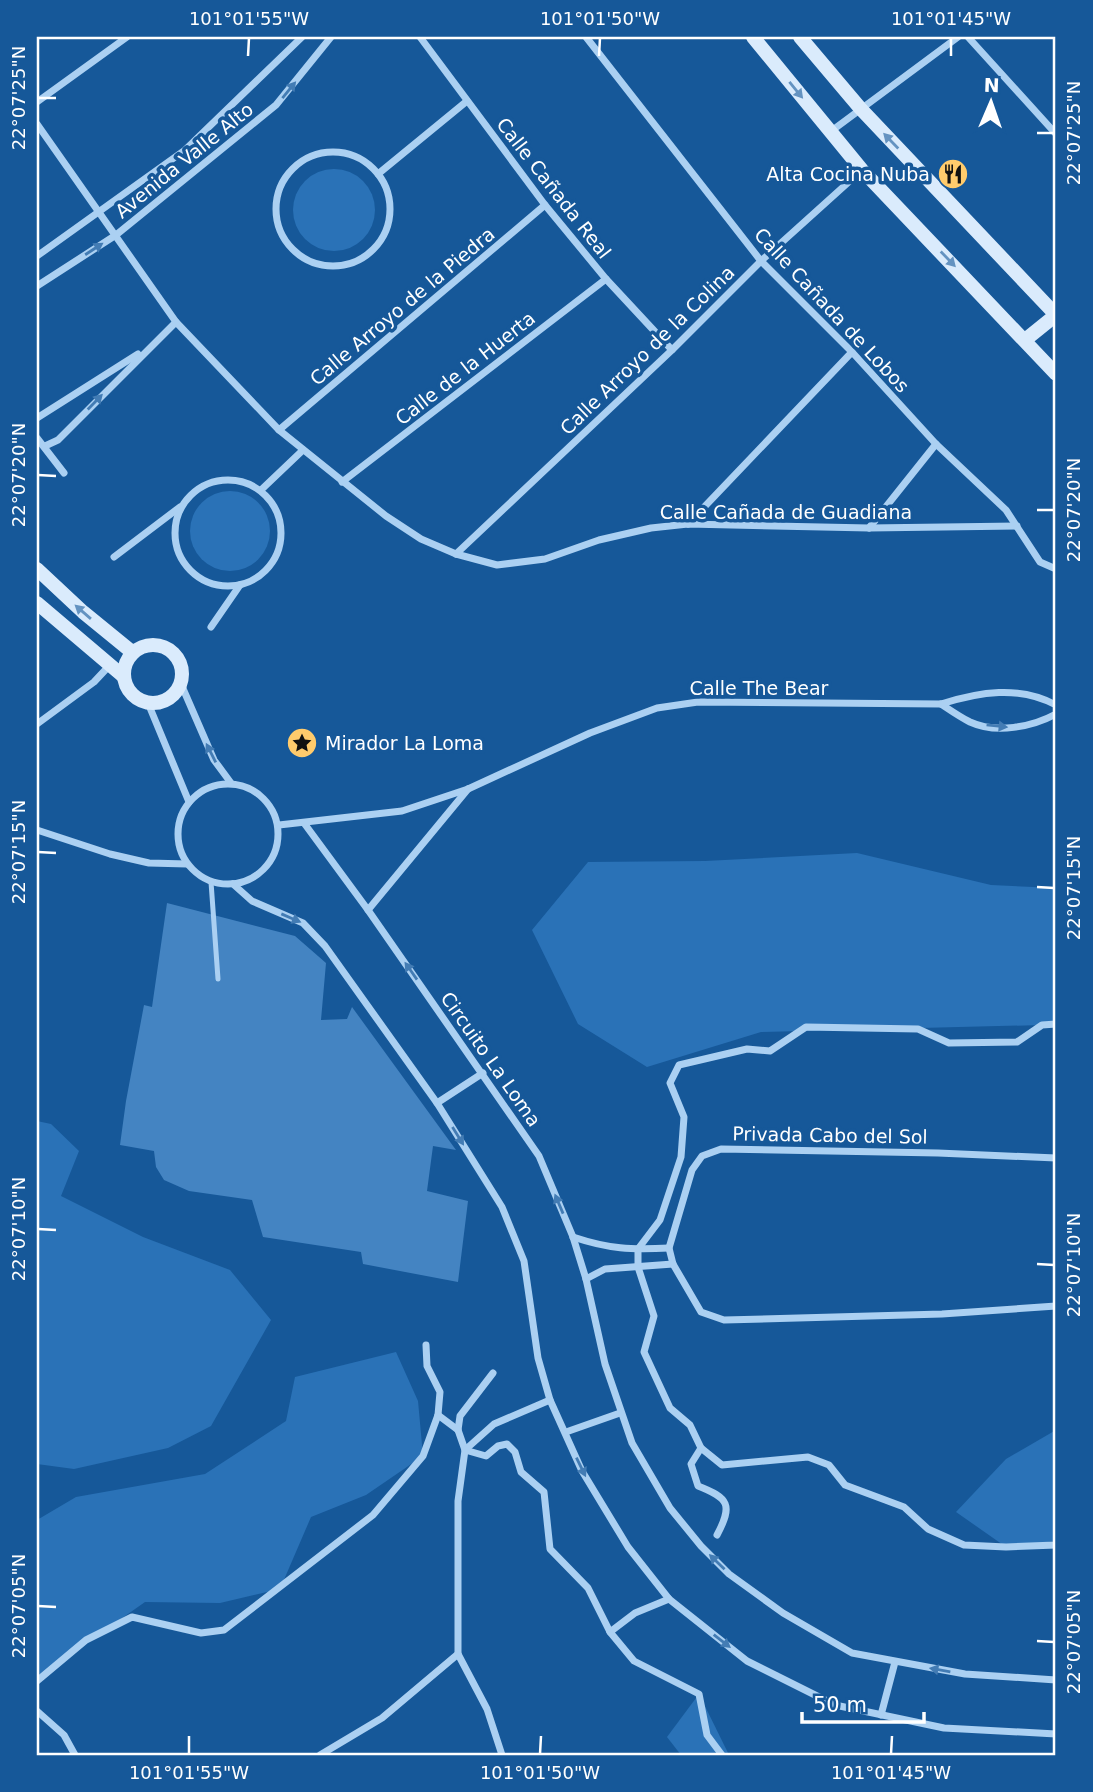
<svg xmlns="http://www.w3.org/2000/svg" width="1093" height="1792" font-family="'DejaVu Sans',sans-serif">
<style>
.green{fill:#2a72b7}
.building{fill:#4484c2}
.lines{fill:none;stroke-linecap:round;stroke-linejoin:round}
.lane{stroke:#abd0f2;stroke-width:5}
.street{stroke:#abd0f2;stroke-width:7}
.secondary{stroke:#daebfc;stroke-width:14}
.oneway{fill:#437cb4}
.oneway2{fill:#6493c1}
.ticks{fill:none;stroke:#fff;stroke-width:2.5}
.labels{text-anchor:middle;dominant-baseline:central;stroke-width:7;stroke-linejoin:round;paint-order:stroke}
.street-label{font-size:19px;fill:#fff;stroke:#165899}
.poi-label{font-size:19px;fill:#fff;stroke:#165899;text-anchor:end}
.neatline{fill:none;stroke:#fff;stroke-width:2.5}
.ticks-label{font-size:18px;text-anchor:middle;fill:#fff}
</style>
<rect width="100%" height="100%" fill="#165899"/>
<g class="green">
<circle cx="334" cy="210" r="41"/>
<circle cx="230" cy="531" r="40"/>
<polygon points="857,853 991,885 1056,888 1056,1023 1042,1025 761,1032 647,1067 578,1024 532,930 588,862 705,861"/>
<polygon points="37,1121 51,1124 79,1151 61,1196 143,1237 230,1270 271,1320 211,1426 168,1448 74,1469 37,1464"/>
<polygon points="396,1352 418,1401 423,1456 366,1495 311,1517 280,1589 220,1603 145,1602 37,1678 37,1520 76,1497 205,1474 286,1421 295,1377"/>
<polygon points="1056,1430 1056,1541 1006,1547 956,1512 1006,1459"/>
<polygon points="699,1694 729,1755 681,1755 667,1737"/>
</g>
<polygon class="building" points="167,903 295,936 326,963 321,1020 347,1019 352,1007 456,1150 433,1146 427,1191 468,1201 458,1282 363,1264 361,1252 263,1237 252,1200 189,1191 164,1180 156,1167 154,1151 120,1145 126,1101 144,1005 152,1007"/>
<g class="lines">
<polyline class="lane" points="211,882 218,979"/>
<g class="street">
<polyline points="420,37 545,205 606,279 672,350"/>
<polyline points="586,37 761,261 852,352 936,444 1006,510 1040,562 1056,569"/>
<polyline points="968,37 1056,134"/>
<polyline points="37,102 127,37"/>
<polyline points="37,124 176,322 279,430 386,516 421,539 456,554 497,565 545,559 599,540 651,528 688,524 869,528 1017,526"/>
<polyline points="830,132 958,37"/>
<circle cx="333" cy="209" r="57"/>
<polyline points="378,174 467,101"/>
<polyline points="37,256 185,150 302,37"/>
<polyline points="37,286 116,235 276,105 331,37"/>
<polyline points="37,418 138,354"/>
<polyline points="279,430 545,205"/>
<polyline points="37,438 64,473"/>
<polyline points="45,446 58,440 176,322"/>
<circle cx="228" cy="533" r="53"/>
<polyline points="342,482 606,279"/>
<polyline points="261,490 303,450"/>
<polyline points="688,524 852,352"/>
<polyline points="869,528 936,444"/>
<polyline points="456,554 672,350 761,261 862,170"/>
<polyline points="114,557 180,507"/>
<polyline points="211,627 240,585"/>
<polyline points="181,684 214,760 231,783"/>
<polyline points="148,703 189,802"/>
<path d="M941 704C950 710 960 717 970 722 996 734 1032 727 1056 714"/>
<polyline points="37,724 94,682 109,666"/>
<circle cx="228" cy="834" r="50"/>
<polyline points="304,823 368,910 539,1156 573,1237 586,1279 605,1364 632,1443 670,1508 701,1546 729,1574 783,1613 852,1653 965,1674 1056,1680"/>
<path d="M279 825 402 811 468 789 590 733 657 708 698 702 941 704C979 692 1019 685 1056 705"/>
<polyline points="37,830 110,854 149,863 187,864"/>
<polyline points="233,884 252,901 303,923 325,946 437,1103 502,1207 524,1261 538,1358 550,1400 582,1471 628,1547 669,1599 747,1661 835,1705 944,1728 1056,1734"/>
<polyline points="368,910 468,789"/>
<polyline points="1056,1024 1042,1025 1017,1042 949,1043 918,1029 806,1027 770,1051 747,1049 679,1065 670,1083 684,1117 681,1157 660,1220 638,1249 638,1267 654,1316 644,1352 670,1408 690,1425 701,1448 722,1465 808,1457 829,1465 845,1485 904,1507 928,1529 964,1545 1006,1547 1056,1545"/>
<polyline points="437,1103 483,1073"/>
<polyline points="1056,1158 938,1153 721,1149 702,1156 692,1170 669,1248 673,1264 701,1312 724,1320 942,1314 1056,1306"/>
<path d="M573 1237C609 1249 631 1250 669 1248"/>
<polyline points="586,1279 605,1269 673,1264"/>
<polyline points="493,1373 460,1416 458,1430 465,1450 486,1456 498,1446 507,1444 515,1452 521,1472 544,1492 550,1549 588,1588 610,1632 634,1661 699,1694 707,1735 722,1755"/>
<polyline points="438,1415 458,1430"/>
<polyline points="566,1432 620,1413"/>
<path d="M701 1448 691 1464 698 1486C729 1498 733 1505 717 1535"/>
<polyline points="610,1632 635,1613 669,1599"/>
<polyline points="37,1681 86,1640 132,1617 201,1633 224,1630 373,1515 423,1456 438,1415 440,1392 427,1366 426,1345"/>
<polyline points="37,1711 64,1735 75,1755"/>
<polyline points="881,1715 895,1662"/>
<polyline points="320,1755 382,1718 458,1654"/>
<polyline points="502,1755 487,1709 458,1654 458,1501 465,1450 494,1424 550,1400"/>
</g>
<g class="secondary">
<polyline points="753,37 862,170 1056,374"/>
<polyline points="800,37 860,108 1056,315"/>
<polyline points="1025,340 1056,315"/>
<polyline points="37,569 83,612 132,652"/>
<polyline points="37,603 123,676"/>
<circle cx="153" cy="674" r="29"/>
</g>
</g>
<defs><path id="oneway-solid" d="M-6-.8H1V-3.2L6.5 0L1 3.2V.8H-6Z" transform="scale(1.75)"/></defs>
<g class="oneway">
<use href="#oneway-solid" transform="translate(289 90) rotate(-51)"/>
<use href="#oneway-solid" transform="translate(94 249) rotate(-33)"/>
<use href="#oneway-solid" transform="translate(95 402) rotate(-46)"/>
<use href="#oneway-solid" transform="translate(997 726) rotate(6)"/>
<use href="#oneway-solid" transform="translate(211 753) rotate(-117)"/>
<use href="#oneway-solid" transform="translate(291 918) rotate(23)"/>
<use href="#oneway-solid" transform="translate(411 971) rotate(-125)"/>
<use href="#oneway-solid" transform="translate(458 1136) rotate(58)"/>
<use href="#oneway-solid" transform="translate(559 1204) rotate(-113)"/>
<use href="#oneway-solid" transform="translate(581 1467) rotate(64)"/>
<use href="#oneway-solid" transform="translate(717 1562) rotate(-136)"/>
<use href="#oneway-solid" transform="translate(722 1641) rotate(38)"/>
<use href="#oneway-solid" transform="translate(940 1670) rotate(-170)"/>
</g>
<g class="oneway2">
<use href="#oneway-solid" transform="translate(796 90) rotate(51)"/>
<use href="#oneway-solid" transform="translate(891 141) rotate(-134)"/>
<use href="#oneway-solid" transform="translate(948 259) rotate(46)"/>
<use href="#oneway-solid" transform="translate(83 612) rotate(-139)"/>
</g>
<path class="ticks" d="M248 56 249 38M599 56 600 38M951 56V38M38 98H56M1037 133H1054M38 475 56 476M1037 510H1054M38 852 56 853M1037 887 1054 888M38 1229 56 1230M1037 1264 1054 1265M38 1606 56 1607M1037 1641 1054 1642M189 1754V1736M540 1754 541 1736M891 1754 892 1736"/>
<defs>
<g id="restaurant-disc" transform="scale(1.575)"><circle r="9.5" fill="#ffcb6c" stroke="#165899"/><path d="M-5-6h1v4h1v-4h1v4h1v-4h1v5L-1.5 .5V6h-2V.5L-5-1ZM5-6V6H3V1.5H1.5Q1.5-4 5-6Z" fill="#111"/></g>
<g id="sight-disc" transform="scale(1.575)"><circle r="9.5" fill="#ffcb6c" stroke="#165899"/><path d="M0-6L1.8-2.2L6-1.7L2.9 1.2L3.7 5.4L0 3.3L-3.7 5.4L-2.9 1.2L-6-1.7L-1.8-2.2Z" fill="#111"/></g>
</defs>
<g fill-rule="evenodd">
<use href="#restaurant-disc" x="953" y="174"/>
<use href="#sight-disc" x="302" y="743"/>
</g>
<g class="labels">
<g class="street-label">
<text transform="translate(184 160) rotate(-39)">Avenida Valle Alto</text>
<text transform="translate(554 188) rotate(52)">Calle Cañada Real</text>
<text transform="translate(402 306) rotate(-40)">Calle Arroyo de la Piedra</text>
<text transform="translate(832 310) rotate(47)">Calle Cañada de Lobos</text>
<text transform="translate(647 350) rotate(-44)">Calle Arroyo de la Colina</text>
<text transform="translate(465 368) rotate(-38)">Calle de la Huerta</text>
<text x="786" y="512">Calle Cañada de Guadiana</text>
<text x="759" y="688">Calle The Bear</text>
<text transform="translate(491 1059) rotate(55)">Circuito La Loma</text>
<text transform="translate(830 1135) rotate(1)">Privada Cabo del Sol</text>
</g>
<g class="poi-label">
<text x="930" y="174">Alta Cocina Nuba</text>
<text x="325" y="743" text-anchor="start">Mirador La Loma</text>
</g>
</g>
<rect width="1093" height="1792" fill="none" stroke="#165899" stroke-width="77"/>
<g transform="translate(991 102) rotate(2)" stroke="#165899" stroke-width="5" paint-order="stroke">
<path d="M0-5L12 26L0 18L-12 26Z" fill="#ffffff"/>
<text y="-10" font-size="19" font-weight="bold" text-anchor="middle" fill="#ffffff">N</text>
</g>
<path d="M802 1712v10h122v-10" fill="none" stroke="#ffffff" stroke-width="3.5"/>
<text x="813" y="1712" font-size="21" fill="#ffffff" stroke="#165899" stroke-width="5" paint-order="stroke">50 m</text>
<rect x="38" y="38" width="1016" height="1716" class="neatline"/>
<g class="ticks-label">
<text x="249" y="25">101°01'55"W</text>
<text x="600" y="25">101°01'50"W</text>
<text x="951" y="25">101°01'45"W</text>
<text transform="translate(19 98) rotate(-90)" y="6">22°07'25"N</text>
<text transform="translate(1074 133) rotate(-90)" y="6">22°07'25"N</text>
<text transform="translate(19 475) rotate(-90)" y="6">22°07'20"N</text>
<text transform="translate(1074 510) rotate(-90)" y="6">22°07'20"N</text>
<text transform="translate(19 852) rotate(-90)" y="6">22°07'15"N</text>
<text transform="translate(1074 888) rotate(-90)" y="6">22°07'15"N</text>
<text transform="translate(19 1229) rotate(-90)" y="6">22°07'10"N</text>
<text transform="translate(1074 1265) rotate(-90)" y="6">22°07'10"N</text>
<text transform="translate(19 1606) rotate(-90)" y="6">22°07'05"N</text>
<text transform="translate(1074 1642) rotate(-90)" y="6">22°07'05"N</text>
<text x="189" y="1779">101°01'55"W</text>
<text x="540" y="1779">101°01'50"W</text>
<text x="891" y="1779">101°01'45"W</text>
</g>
</svg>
